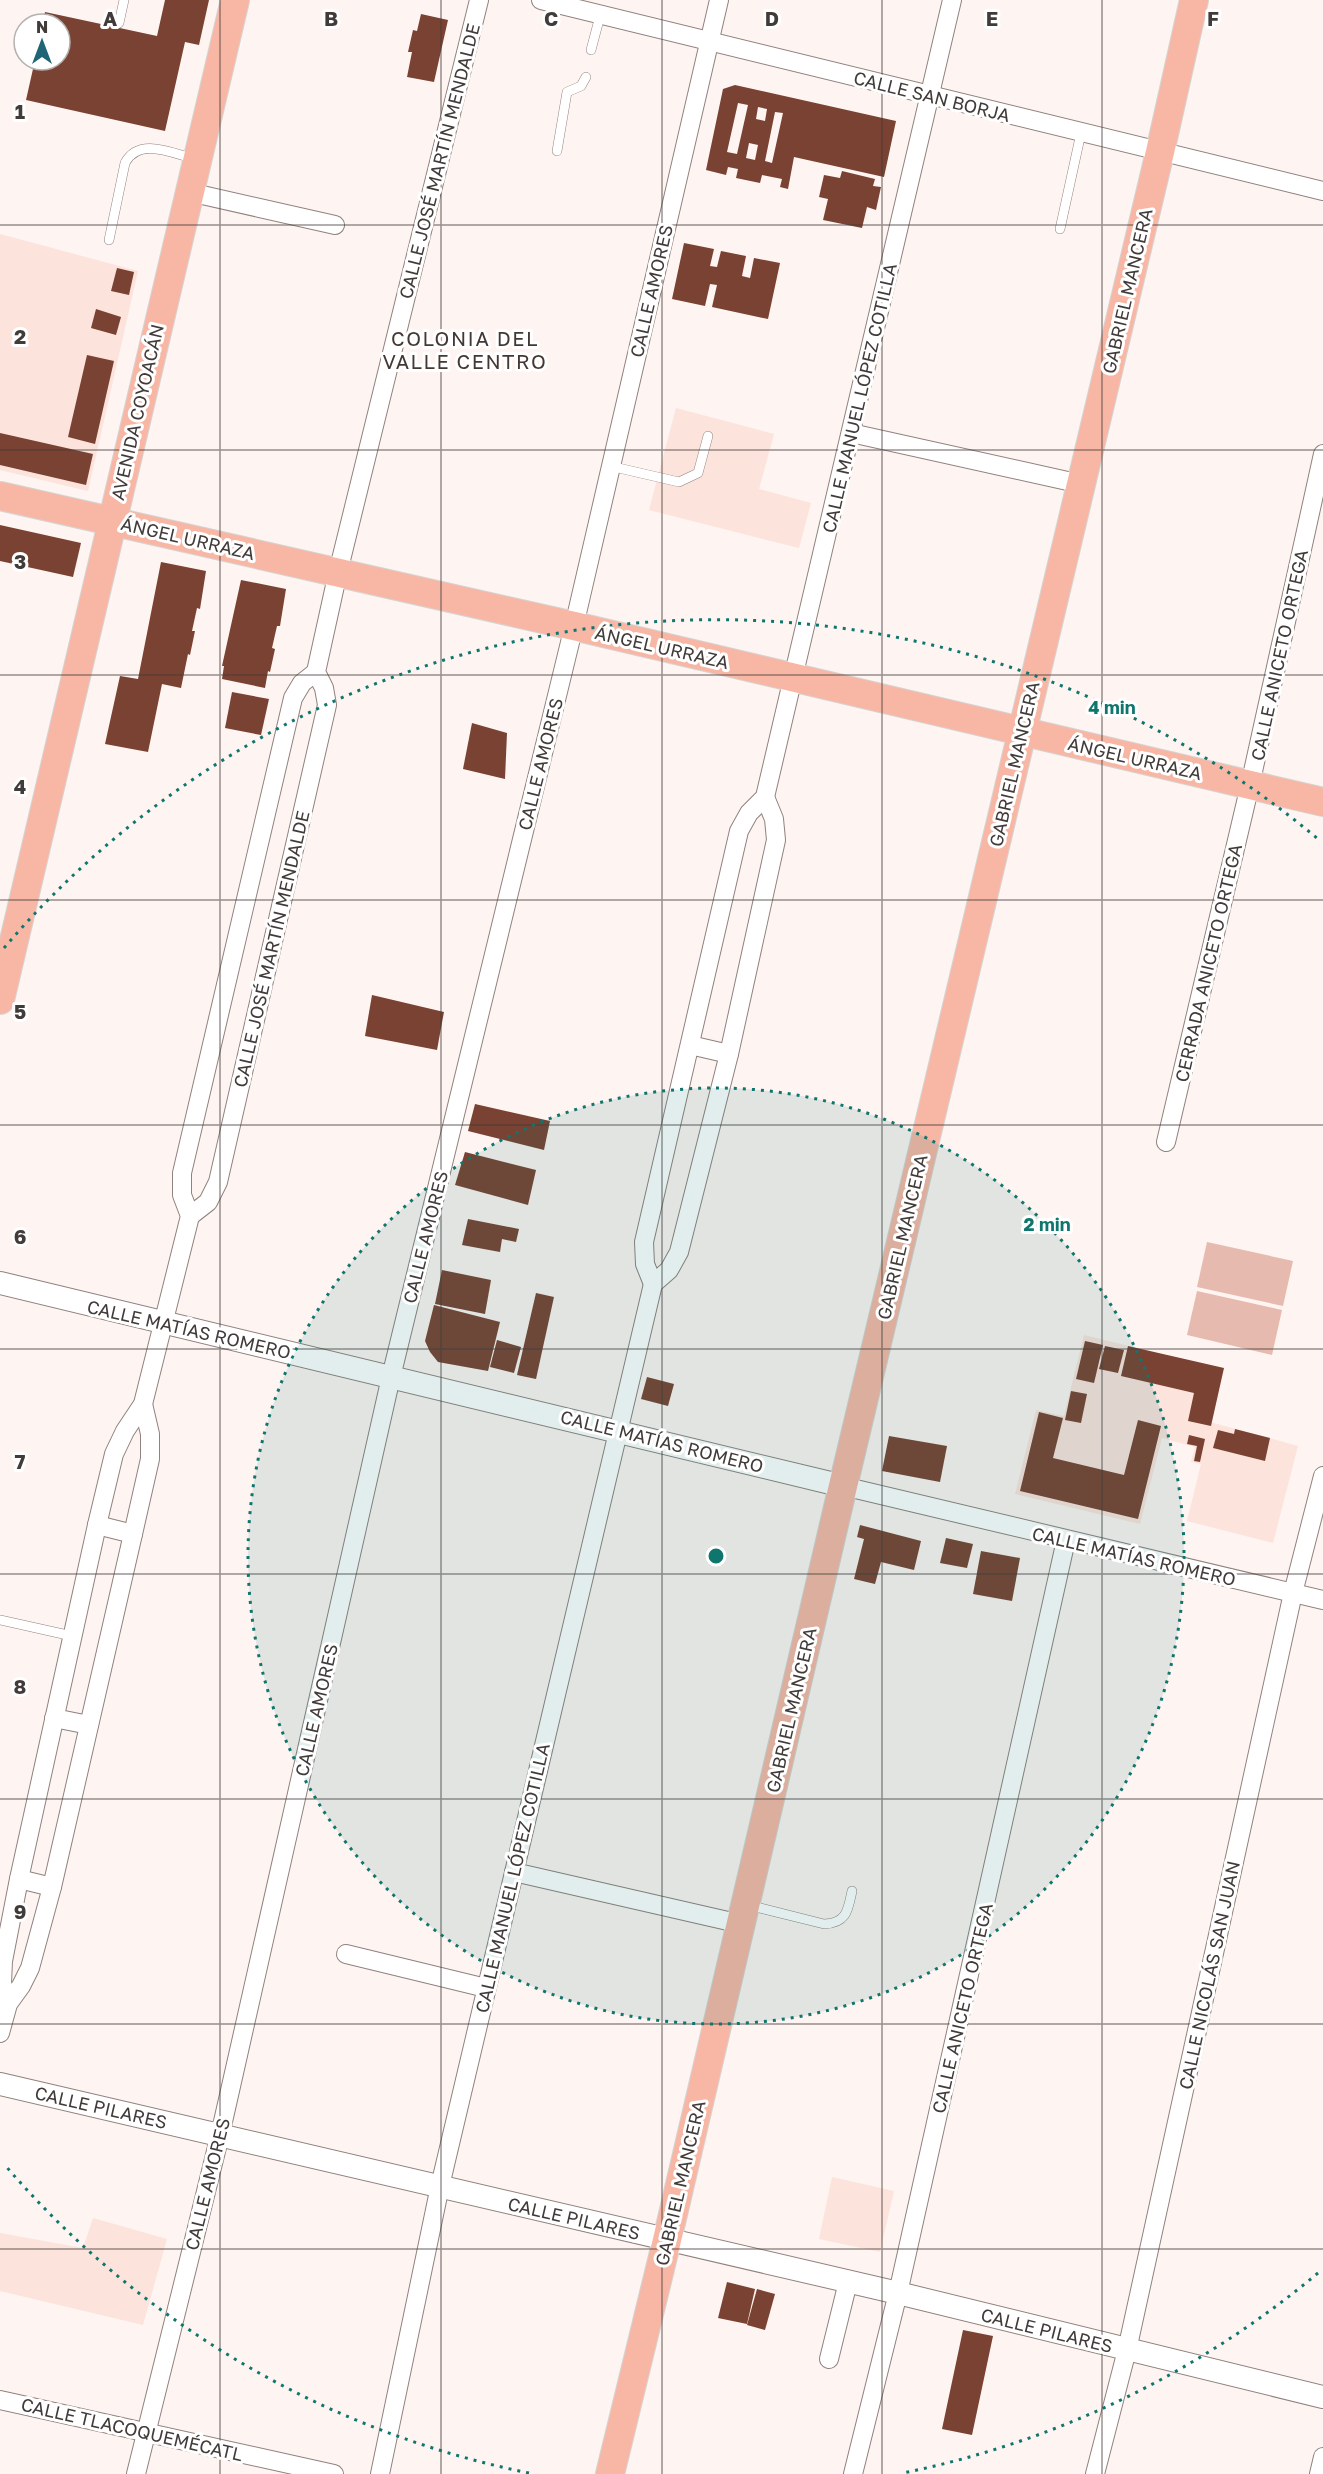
<svg xmlns="http://www.w3.org/2000/svg" width="1323" height="2474" font-family="'Golos Text',sans-serif">
<style>
.built{fill:#fce3dc}
.green{fill:#e6baae}
.building{fill:#7a4232;fill-rule:evenodd}
.lines{fill:none;stroke-linecap:round;stroke-linejoin:round}
.service-casing{stroke:#90827e;stroke-width:10}
.minor-casing{stroke:#90827e;stroke-width:20}
.tertiary-casing{stroke:#90827e;stroke-width:24}
.primary-casing{stroke:#d5d4d3;stroke-width:30}
.service{stroke:#fff;stroke-width:9}
.minor{stroke:#fff;stroke-width:18}
.tertiary{stroke:#fff;stroke-width:22}
.primary{stroke:#f8b7a5;stroke-width:28}
.grid{fill:none;stroke:#413b39;stroke-width:1.5;stroke-opacity:0.55}
.ring{fill:none;stroke:#0f766e;stroke-width:3;stroke-dasharray:3 6}
.labels{text-anchor:middle;dominant-baseline:central;stroke-width:6;stroke-linejoin:round;paint-order:stroke}
.street-label{font-size:18px;fill:#413b39;stroke:#fff}
.neighbourhood-label{font-size:20px;letter-spacing:1.5px;fill:#443834;stroke:#fff}
.grid-label{font-size:20px;text-anchor:middle;font-weight:bold;fill:#413b39;stroke:#fff;stroke-width:6;stroke-linejoin:round;paint-order:stroke}
.centre{fill:#0f766e;stroke:#fff;stroke-width:3}
.ring-label{font-size:18px;text-anchor:middle;font-weight:bold;fill:#0f766e;stroke:#fff;stroke-width:6;stroke-linejoin:round;paint-order:stroke}
</style>
<rect width="100%" height="100%" fill="#fef4f1"/>
<g class="built">
<polygon points="0,234 138,271 88,491 0,470"/>
<polygon points="676,408 774,434 759,489 811,503 799,548 649,510"/>
<polygon points="1084,1335 1223,1369 1210,1422 1298,1446 1273,1543 1187,1521 1201,1464 1191,1462 1195,1447 1162,1438 1140,1524 1015,1494 1036,1410 1064,1416"/>
<polygon points="832,2177 894,2191 880,2252 819,2239"/>
<polygon points="93,2218 167,2239 143,2325 0,2291 0,2233 83,2248"/>
</g>
<g class="green">
<polygon points="1207,1242 1293,1261 1283,1306 1197,1287"/>
<polygon points="1197,1291 1282,1310 1272,1355 1187,1335"/>
</g>
<g class="building">
<polygon points="165,0 209,0 199,45 185,42 165,131 26,100 35,60 60,60 60,24 43,24 45,12 157,36"/>
<polygon points="421,14 448,20 434,82 407,77 412,52 408,52 413,30 417,31"/>
<path d="M735 85 896 121 884 177 794 157 788 189 780 187 782 179 762 175 760 183 736 178 738 169 728 167 726 175 706 170 723 89ZM738 103 748 105 737 154 727 152ZM758 107 767 109 765 121 756 119ZM775 112 783 113 772 163 765 161ZM749 143 758 145 755 160 746 158Z"/>
<polygon points="842,171 875,179 873,186 881,187 876,210 867,207 862,228 823,220 828,199 819,197 824,175 840,178"/>
<polygon points="684,243 714,249 710,266 717,267 721,251 746,256 742,276 750,278 754,258 780,263 768,319 712,307 717,285 710,284 705,306 672,299"/>
<polygon points="117,268 134,272 129,295 111,291"/>
<polygon points="96,309 121,317 116,335 91,328"/>
<polygon points="87,355 114,361 95,444 68,437"/>
<polygon points="0,433 93,454 86,485 0,465"/>
<polygon points="0,525 81,543 73,577 0,561"/>
<polygon points="161,562 206,571 200,609 197,608 192,631 195,631 190,655 188,654 181,688 162,684 148,752 105,744 120,676 138,679"/>
<polygon points="241,580 286,589 280,626 277,626 272,648 275,649 270,672 268,671 265,688 222,679 224,666 222,666"/>
<polygon points="232,692 269,699 261,735 225,728"/>
<polygon points="472,723 507,733 505,779 463,769"/>
<polygon points="372,995 444,1012 437,1050 365,1036"/>
<polygon points="475,1104 550,1121 544,1150 468,1131"/>
<polygon points="465,1152 536,1170 528,1205 455,1185"/>
<polygon points="468,1219 519,1229 516,1242 502,1239 500,1252 462,1245"/>
<polygon points="442,1270 491,1280 485,1314 435,1304"/>
<polygon points="536,1293 554,1297 536,1379 517,1375"/>
<polygon points="434,1305 500,1322 488,1371 438,1362 430,1352 425,1341"/>
<polygon points="497,1340 521,1347 514,1373 490,1367"/>
<polygon points="1085,1341 1103,1345 1094,1383 1076,1379"/>
<polygon points="1105,1346 1124,1350 1118,1373 1099,1369"/>
<polygon points="1128,1346 1224,1368 1211,1426 1188,1421 1194,1393 1121,1376"/>
<polygon points="647,1377 674,1384 668,1406 641,1399"/>
<polygon points="1071,1391 1087,1394 1081,1423 1065,1420"/>
<polygon points="1039,1412 1063,1418 1053,1458 1124,1475 1138,1420 1161,1426 1138,1519 1020,1491"/>
<polygon points="1235,1429 1270,1438 1265,1461 1213,1448 1218,1430 1234,1434"/>
<polygon points="1189,1435 1205,1439 1200,1462 1194,1461 1197,1446 1187,1444"/>
<polygon points="889,1436 947,1446 940,1482 882,1471"/>
<polygon points="860,1525 921,1541 914,1570 881,1562 875,1584 854,1579 864,1539 857,1537"/>
<polygon points="946,1538 973,1544 967,1568 940,1563"/>
<polygon points="981,1551 1020,1558 1012,1601 973,1594"/>
<polygon points="727,2282 755,2289 747,2324 718,2318"/>
<polygon points="757,2289 775,2294 765,2330 747,2325"/>
<polygon points="963,2330 993,2336 972,2435 942,2429"/>
</g>
<g class="lines">
<g class="service-casing">
<g id="service">
<polyline points="119,23 124,0"/>
<polyline points="591,50 600,16"/>
<polyline points="557,151 567,92 581,86 586,77"/>
<polyline points="1060,229 1081,133"/>
<path d="M109 240 125 163C139 137 171 153 195 159"/>
<polyline points="610,466 679,482 698,473 708,436"/>
<polyline points="0,1620 72,1636"/>
<path d="M748 1905 824 1924C847 1923 848 1910 852 1891"/>
</g>
</g>
<g class="minor-casing">
<g id="minor">
<polyline points="541,0 1323,191"/>
<polyline points="189,192 335,225"/>
<polyline points="851,433 1081,484"/>
<polyline points="690,1045 729,1054"/>
<polyline points="1166,1142 1250,785 1323,454"/>
<polyline points="190,1216 208,1202 218,1182 327,705 324,688 316,672 338,572 479,0"/>
<polyline points="653,1284 645,1264 644,1242 739,831 749,813 765,797 952,0"/>
<polyline points="843,1486 1323,1600"/>
<polyline points="97,1525 133,1534"/>
<polyline points="54,1718 89,1725"/>
<polyline points="514,1872 741,1924"/>
<polyline points="19,1879 52,1887"/>
<polyline points="346,1954 486,1988"/>
<polyline points="8,2004 2,1983 3,1961 19,1879 97,1525 114,1454 125,1431 143,1404 190,1216 182,1195 182,1173 293,698 302,683 316,672"/>
<polyline points="0,2033 8,2004 21,1986 30,1968 52,1887 133,1534 150,1459 150,1434 143,1404"/>
<polyline points="829,2359 848,2282"/>
<polyline points="0,2400 334,2474"/>
<polyline points="136,2474 220,2135 391,1377 574,626 719,0"/>
<polyline points="380,2474 440,2186 653,1284 669,1270 679,1252 729,1054 776,840 774,819 765,797"/>
<polyline points="853,2474 898,2293 1066,1540"/>
<polyline points="1095,2474 1127,2350 1293,1593 1323,1476"/>
<polyline points="1319,2474 1323,2457"/>
</g>
</g>
<g class="tertiary-casing">
<g id="tertiary">
<polyline points="0,1283 843,1486"/>
<polyline points="0,2084 898,2293 1323,2397"/>
</g>
</g>
<g class="primary-casing">
<g id="primary">
<polyline points="0,496 574,626 1323,802"/>
<polyline points="0,1000 235,0"/>
<polyline points="610,2474 667,2240 843,1486 1160,152 1194,0"/>
</g>
</g>
<use href="#service" class="service"/>
<use href="#minor" class="minor"/>
<use href="#tertiary" class="tertiary"/>
<use href="#primary" class="primary"/>
</g>
<path class="grid" d="M220 0V2474M441 0V2474M662 0V2474M882 0V2474M1102 0V2474M0 225H1323M0 450H1323M0 675H1323M0 900H1323M0 1125H1323M0 1349H1323M0 1574H1323M0 1799H1323M0 2024H1323M0 2249H1323"/>
<circle cx="716" cy="1556" r="468" fill="#0f766e" fill-opacity=".12"/>
<g class="ring">
<circle cx="716" cy="1556" r="468"/>
<path d="M1318 2273A936 936 0 0 1 903 2473M529 2473A936 936 0 0 1 4 2164M4 948A936 936 0 0 1 1318 839"/>
</g>
<g class="labels">
<g class="street-label">
<text transform="translate(932 96) rotate(14)">CALLE SAN BORJA</text>
<text transform="translate(439 161) rotate(-76)">CALLE JOSÉ MARTÍN MENDALDE</text>
<text transform="translate(651 291) rotate(-77)">CALLE AMORES</text>
<text transform="translate(1127 291) rotate(-77)">GABRIEL MANCERA</text>
<text transform="translate(859 398) rotate(-77)">CALLE MANUEL LÓPEZ COTILLA</text>
<text transform="translate(137 412) rotate(-77)">AVENIDA COYOACÁN</text>
<text transform="translate(188 538) rotate(13)">ÁNGEL URRAZA</text>
<text transform="translate(662 647) rotate(13)">ÁNGEL URRAZA</text>
<text transform="translate(1279 655) rotate(-78)">CALLE ANICETO ORTEGA</text>
<text transform="translate(1135 758) rotate(13)">ÁNGEL URRAZA</text>
<text transform="translate(540 764) rotate(-76)">CALLE AMORES</text>
<text transform="translate(1014 764) rotate(-77)">GABRIEL MANCERA</text>
<text transform="translate(271 949) rotate(-77)">CALLE JOSÉ MARTÍN MENDALDE</text>
<text transform="translate(1208 963) rotate(-77)">CERRADA ANICETO ORTEGA</text>
<text transform="translate(425 1237) rotate(-76)">CALLE AMORES</text>
<text transform="translate(902 1237) rotate(-77)">GABRIEL MANCERA</text>
<text transform="translate(189 1329) rotate(13)">CALLE MATÍAS ROMERO</text>
<text transform="translate(662 1441) rotate(14)">CALLE MATÍAS ROMERO</text>
<text transform="translate(1134 1556) rotate(13)">CALLE MATÍAS ROMERO</text>
<text transform="translate(316 1710) rotate(-77)">CALLE AMORES</text>
<text transform="translate(791 1710) rotate(-77)">GABRIEL MANCERA</text>
<text transform="translate(512 1878) rotate(-77)">CALLE MANUEL LÓPEZ COTILLA</text>
<text transform="translate(1209 1975) rotate(-78)">CALLE NICOLÁS SAN JUAN</text>
<text transform="translate(962 2008) rotate(-77)">CALLE ANICETO ORTEGA</text>
<text transform="translate(101 2107) rotate(13)">CALLE PILARES</text>
<text transform="translate(680 2183) rotate(-77)">GABRIEL MANCERA</text>
<text transform="translate(207 2184) rotate(-76)">CALLE AMORES</text>
<text transform="translate(574 2218) rotate(13)">CALLE PILARES</text>
<text transform="translate(1047 2330) rotate(14)">CALLE PILARES</text>
<text transform="translate(132 2429) rotate(13)">CALLE TLACOQUEMÉCATL</text>
</g>
<g class="neighbourhood-label">
<text x="465" y="338">COLONIA DEL<tspan x="465" dy="23">VALLE CENTRO</tspan></text>
</g>
</g>
<g class="grid-label">
<text x="110" y="26">A</text>
<text x="331" y="26">B</text>
<text x="551" y="26">C</text>
<text x="772" y="26">D</text>
<text x="992" y="26">E</text>
<text x="1213" y="26">F</text>
<text x="20" y="119">1</text>
<text x="20" y="344">2</text>
<text x="20" y="569">3</text>
<text x="20" y="794">4</text>
<text x="20" y="1019">5</text>
<text x="20" y="1244">6</text>
<text x="20" y="1469">7</text>
<text x="20" y="1694">8</text>
<text x="20" y="1919">9</text>
</g>
<circle cx="716" cy="1556" r="9" class="centre"/>
<g class="ring-label">
<text x="1112" y="714">4 min</text>
<text x="1047" y="1231">2 min</text>
</g>
<g transform="translate(42 42)"><circle r="28" fill="#ffffff" stroke="#b3b1b0" stroke-width="1.5"/>
<path d="M0-4.5L10 22L0 15L-10 22Z" fill="#1f6575"/>
<text y="-9" font-size="16" font-weight="bold" text-anchor="middle" fill="#413b39">N</text>
</g>
</svg>
